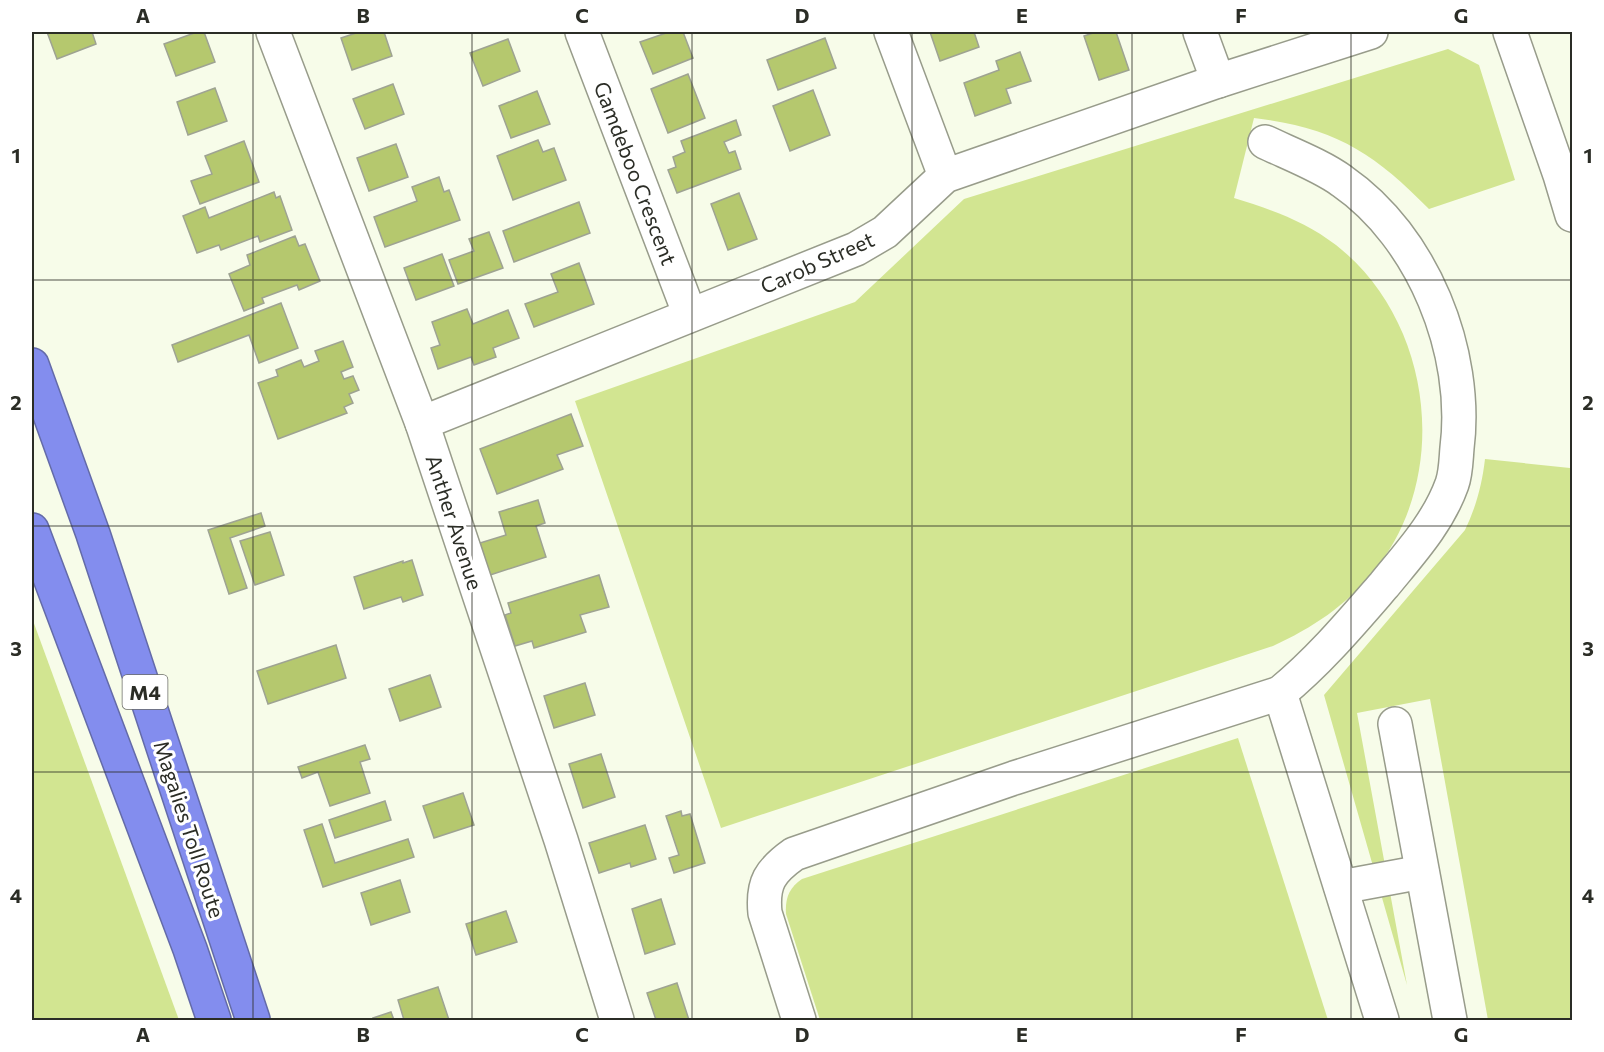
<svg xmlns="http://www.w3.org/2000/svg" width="1604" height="1052" font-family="Commissioner,sans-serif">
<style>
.green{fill:#d2e591}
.building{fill:#b5c86e;stroke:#9ea392;stroke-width:1.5}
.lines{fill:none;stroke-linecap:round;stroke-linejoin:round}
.minor-casing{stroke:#989c8b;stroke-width:36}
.highway-casing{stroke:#646ba8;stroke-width:36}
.minor{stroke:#fff;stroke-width:33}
.highway{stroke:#838dee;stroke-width:33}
.grid{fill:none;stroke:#2b2d26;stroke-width:1.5;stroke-opacity:0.55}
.labels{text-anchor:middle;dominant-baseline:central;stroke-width:6;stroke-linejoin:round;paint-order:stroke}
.shield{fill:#fff;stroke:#6b6c67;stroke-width:1.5}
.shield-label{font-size:20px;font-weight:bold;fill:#2b2d26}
.street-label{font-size:21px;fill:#2b2d26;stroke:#fff}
.neatline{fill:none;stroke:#2b2d26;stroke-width:2}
.grid-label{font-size:20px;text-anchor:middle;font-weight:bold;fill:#2b2d26}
</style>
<rect width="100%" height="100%" fill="#f7fce9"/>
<g class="green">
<path d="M1448 49 1479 65 1515 180 1429 209C1373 152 1335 128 1254 118L1234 198C1270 209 1305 221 1336 245 1433 321 1452 476 1374 571 1346 606 1312 628 1273 646L721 828 575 401 855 302 964 199Z"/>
<path d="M1485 459 1570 468 1572 483V1020H1488L1430 699 1357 713 1407 985 1324 695 1465 530C1476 507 1482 485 1485 459Z"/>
<polygon points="32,618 179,1020 32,1020"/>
<path d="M1238 738 1328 1020H820L786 914C785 898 789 888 802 879Z"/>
</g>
<g class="building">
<polygon points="47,32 92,32 96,44 57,59"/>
<polygon points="197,32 204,32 215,62 176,76 164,44"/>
<polygon points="359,32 384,32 392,56 352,70 341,38"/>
<polygon points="669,32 683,32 693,58 653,74 640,42"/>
<polygon points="930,32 974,32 979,47 940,61"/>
<polygon points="1096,32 1116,32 1129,70 1099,80 1084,36"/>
<polygon points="825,38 836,68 778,90 767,60"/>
<polygon points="508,39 520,71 483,86 470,53"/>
<polygon points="1020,52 1031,81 1006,89 1011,103 975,116 964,83 999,70 996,61"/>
<polygon points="688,74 705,118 668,133 651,89"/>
<polygon points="393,84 404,114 365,129 353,99"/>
<polygon points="215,88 227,121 188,135 177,102"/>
<polygon points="813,90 830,135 790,151 773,106"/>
<polygon points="537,91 550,124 511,138 499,106"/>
<polygon points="736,120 741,135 724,142 729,153 735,151 741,169 677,193 668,170 676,167 673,157 685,152 681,141"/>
<polygon points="538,140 543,152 554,148 566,180 513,200 497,156"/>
<polygon points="244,141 259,182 200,204 191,181 212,174 205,156"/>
<polygon points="396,144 408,177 369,191 357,158"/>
<polygon points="439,177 444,192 449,190 460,220 385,247 374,217 417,201 412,187"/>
<polygon points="274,192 276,198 280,196 292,230 260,242 258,236 221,250 219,245 197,253 183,216 205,207 209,218"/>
<polygon points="739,193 757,239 728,250 711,204"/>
<polygon points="579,202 590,233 514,262 503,231"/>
<polygon points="489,232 503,268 458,284 449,260 474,251 469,239"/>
<polygon points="295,236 299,246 305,244 320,281 299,290 297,285 262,298 264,303 244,311 229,274 250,265 247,255"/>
<polygon points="442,254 454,286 416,300 404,268"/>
<polygon points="579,263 594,304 534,327 525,304 558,292 551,274"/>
<polygon points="281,303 298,348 259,363 249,335 178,362 172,345"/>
<polygon points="467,309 473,324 508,310 519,338 493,348 496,357 474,365 471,357 438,369 431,348 440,345 432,322"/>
<polygon points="343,341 353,367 341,372 344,379 353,376 359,390 349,394 353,403 344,407 347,413 278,439 258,383 278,376 276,370 301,360 304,367 319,361 315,351"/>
<polygon points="571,414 583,446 557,455 563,469 497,494 480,449"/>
<polygon points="538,500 545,523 536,526 546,557 490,575 480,543 506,535 499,512"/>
<polygon points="261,513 265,526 230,538 247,588 229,594 208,530"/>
<polygon points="270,532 284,575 255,585 240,541"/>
<polygon points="412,560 423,595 403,602 401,597 364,609 354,577 403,561 403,563"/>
<polygon points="599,575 609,607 580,615 586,632 534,648 532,641 515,646 505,615 511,613 508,603"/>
<polygon points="336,645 346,678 268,704 257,671"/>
<polygon points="430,675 441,707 400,721 389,689"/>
<polygon points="585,683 595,715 554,728 544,696"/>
<polygon points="365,745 370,759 360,762 370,793 330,806 318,772 302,778 298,767"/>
<polygon points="601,754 615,797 583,808 569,764"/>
<polygon points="463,793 474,825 434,838 423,806"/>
<polygon points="385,801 391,820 335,838 329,820"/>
<polygon points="681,811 682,816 690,814 705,863 674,873 669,858 679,855 666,816"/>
<polygon points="322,824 335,863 408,839 414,857 323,887 304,830"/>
<polygon points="645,825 656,859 631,867 630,863 599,873 589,843"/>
<polygon points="400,880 410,912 371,925 361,893"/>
<polygon points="661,899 675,944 645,954 632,909"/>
<polygon points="506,911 517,942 476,955 466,924"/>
<polygon points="677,983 689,1020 656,1020 647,993"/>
<polygon points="438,987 449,1020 404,1020 398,1000"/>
<polygon points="391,1012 394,1020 374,1020 373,1018"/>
</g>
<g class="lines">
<g class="minor-casing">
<g id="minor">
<polyline points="273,32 422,423 561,840 617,1020"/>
<polyline points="582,32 690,315"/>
<polyline points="891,32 945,176"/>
<polyline points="1200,32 1218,81"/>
<polyline points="1510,32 1560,175 1572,215"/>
<polyline points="422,423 856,249 885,232 945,176 1218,81 1371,32"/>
<polyline points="1280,693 1382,1020"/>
<polyline points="1395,724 1450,1020"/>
<polyline points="1341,887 1422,872"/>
<path d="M799 1020 765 913C762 883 770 871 794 854L1014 778 1280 693C1319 661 1351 623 1384 585 1410 553 1438 523 1452 484 1456 473 1456 459 1457 448 1469 352 1423 237 1342 181 1322 166 1288 153 1265 142"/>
</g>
</g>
<g class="highway-casing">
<g id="highway">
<polyline points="32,365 93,534 253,1020"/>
<polyline points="32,530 190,949 214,1020"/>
</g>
</g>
<use href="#minor" class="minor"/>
<use href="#highway" class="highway"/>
</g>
<path class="grid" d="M253 32V1020M472 32V1020M692 32V1020M912 32V1020M1132 32V1020M1351 32V1020M32 280H1572M32 526H1572M32 772H1572"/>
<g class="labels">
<rect class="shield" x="122.5" y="675" width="45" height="34" rx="4.5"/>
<g class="shield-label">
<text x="145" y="692">M4</text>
</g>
<g class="street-label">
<text transform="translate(636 173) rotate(69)">Gamdeboo Crescent</text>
<text transform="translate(817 262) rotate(-24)">Carob Street</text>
<text transform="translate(455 522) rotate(72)">Anther Avenue</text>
<text transform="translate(190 829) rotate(72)">Magalies Toll Route</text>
</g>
</g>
<rect width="1604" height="1052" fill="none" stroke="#ffffff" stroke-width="66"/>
<rect x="33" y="33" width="1538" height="986" class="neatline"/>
<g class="grid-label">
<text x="143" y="23">A</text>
<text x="363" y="23">B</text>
<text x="582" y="23">C</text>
<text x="802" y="23">D</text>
<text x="1022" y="23">E</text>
<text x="1241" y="23">F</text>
<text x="1461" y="23">G</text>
<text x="16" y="163">1</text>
<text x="1588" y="163">1</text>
<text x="16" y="410">2</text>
<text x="1588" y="410">2</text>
<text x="16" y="656">3</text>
<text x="1588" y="656">3</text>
<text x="16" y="903">4</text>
<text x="1588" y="903">4</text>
<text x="143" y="1042">A</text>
<text x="363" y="1042">B</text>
<text x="582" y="1042">C</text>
<text x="802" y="1042">D</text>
<text x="1022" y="1042">E</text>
<text x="1241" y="1042">F</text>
<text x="1461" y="1042">G</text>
</g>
</svg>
